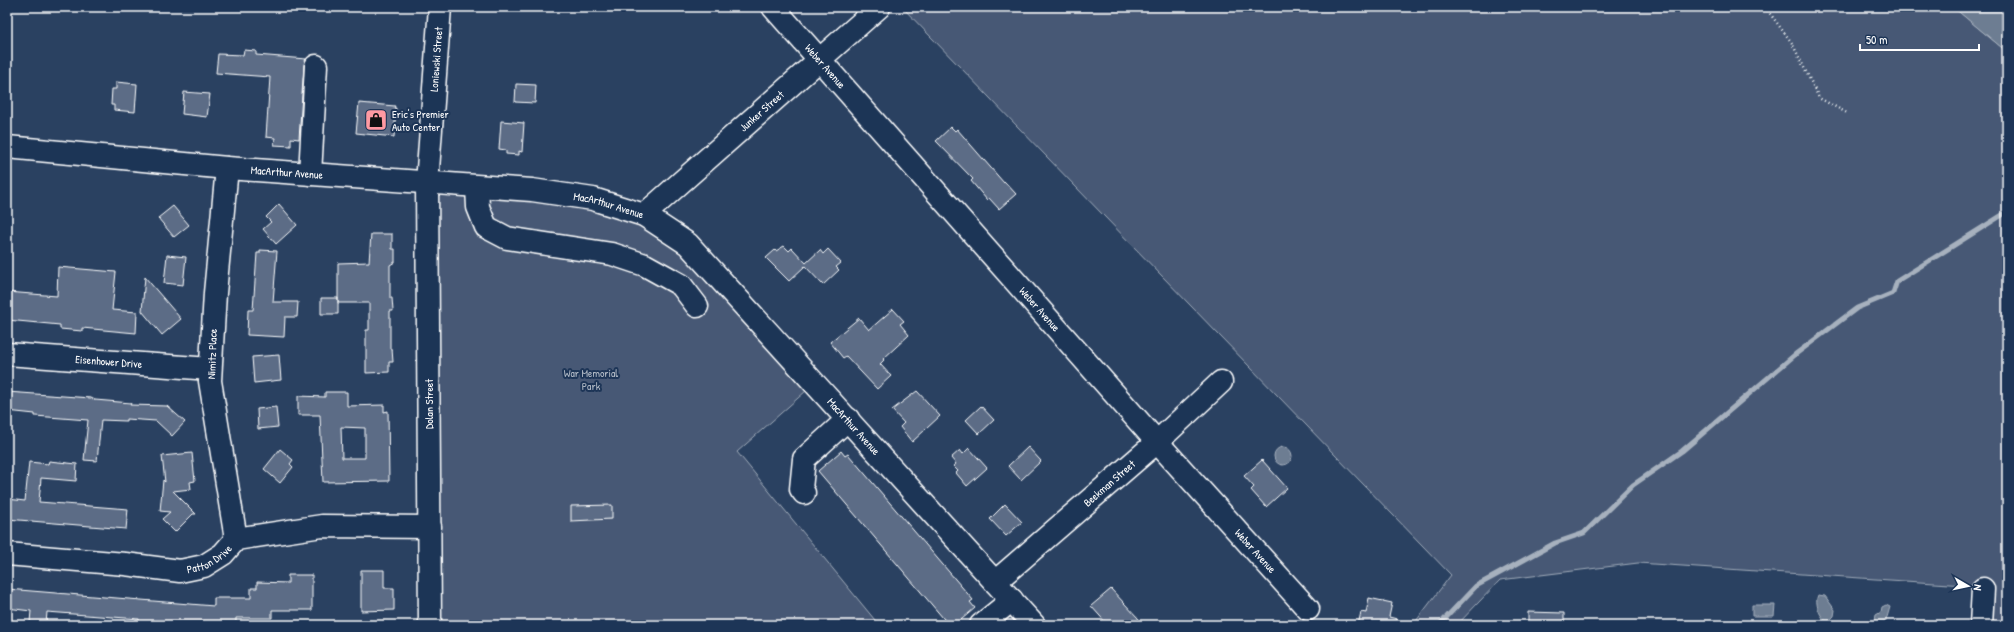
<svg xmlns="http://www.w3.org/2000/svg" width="2014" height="632" font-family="'Patrick Hand',sans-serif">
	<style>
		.green { fill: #465975; stroke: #a2acba }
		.water { fill: #6d7d92; stroke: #a7b1be }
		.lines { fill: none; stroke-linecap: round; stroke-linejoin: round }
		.stream { stroke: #a7b1be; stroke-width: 5 }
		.building { fill: #5b6c86; stroke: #fff; fill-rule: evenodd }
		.minor-casing { stroke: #fff; stroke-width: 25 }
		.path { stroke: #fff; stroke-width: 2.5; stroke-dasharray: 1 3; stroke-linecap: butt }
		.minor { stroke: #1d3557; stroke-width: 22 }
		.labels { text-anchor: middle; stroke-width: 4; stroke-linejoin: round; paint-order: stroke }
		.street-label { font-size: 11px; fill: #fff; stroke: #1d3557 }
		.poi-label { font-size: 11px; fill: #fff; stroke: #1d3557; text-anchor: start }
		.park-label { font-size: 11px; fill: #b5bdc8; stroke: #1d3557 }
	</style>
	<rect width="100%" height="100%" fill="#2a4161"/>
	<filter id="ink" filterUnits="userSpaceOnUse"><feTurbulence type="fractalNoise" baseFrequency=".025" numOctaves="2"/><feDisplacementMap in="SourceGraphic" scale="8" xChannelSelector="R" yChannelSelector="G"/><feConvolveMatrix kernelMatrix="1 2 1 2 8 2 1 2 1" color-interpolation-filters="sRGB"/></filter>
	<g filter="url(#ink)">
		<path class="green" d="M902 7H1953L2007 52V625H1979V586L1638 563 1500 580 1457 625H1413L1451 575Z
			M427 183 644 215 815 383 737 452 879 625H430Z
			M1017 606 1034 625H994Z"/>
		<path class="water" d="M1953 7H2007V52Z
			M1274 456a9 9 0 1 1 18 0a9 9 0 1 1-18 0Z
			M1818 595 1825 596 1835 610 1834 616 1828 622C1820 619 1814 602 1818 595Z
			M1752 605H1775L1774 616H1752Z
			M1886 605 1890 607 1885 624 1874 625 1876 615 1881 612 1882 607Z"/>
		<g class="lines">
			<path class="stream" d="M1439 625 1476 586 1555 543 1584 533 1633 485 1682 451 1797 353 1857 308 1893 293 1897 281 2007 212"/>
		</g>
		<path class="building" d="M244 50 256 51V55L306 59 304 65 299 139 291 138V146L274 145 275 138 266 137 270 77 216 73 218 54 243 55Z
			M116 82 137 84 135 112 114 110V105H111L112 89H116Z
			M516 84 536 85 535 103 515 102Z
			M184 92 210 94 207 117 182 114Z
			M359 103 395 106 394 108H396L394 137 356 133Z
			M501 121 524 123 522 152 519 151V155L506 154V150L499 149Z
			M951 127 955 131 957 129 1004 183 1005 182 1016 194 999 209 989 198 987 200 971 181 973 179 936 141Z
			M279 204 297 225 276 244 263 229 271 222 266 217Z
			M173 206 189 225 174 237 158 218Z
			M371 234H392V249H395V262L390 265V298H392L393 311H390V349H392L393 362H389V372L366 373V330H369V303H338V263L369 262Z
			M784 246 789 251 792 248 806 263 820 250 823 254 828 249 841 263 836 267 839 270 823 285 805 266 789 281 766 258 775 250 776 251Z
			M260 250 277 251 273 302H298L297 317H285L284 337 247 335 248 310H253L257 253H260Z
			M167 255 186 257 183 285 164 283Z
			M58 267 116 272 112 310 137 312 136 333 82 328V331L60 329V325L7 320V292L57 296Z
			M145 277 181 319 162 335 142 311Z
			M321 298H338V314H321Z
			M893 309 904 321 900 324 909 335 883 359 884 360 880 364 891 376 877 389 846 356 843 358 830 342 859 318 869 330Z
			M279 355 281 380 254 383 252 357Z
			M917 391 940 416 912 442 900 427 904 423 892 410Z
			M7 392 91 398 95 400 131 403 130 405 167 406 185 422 172 436 156 421 126 419V421L101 420 97 461 84 460 88 420 35 416V414L7 411Z
			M325 392H347V406L384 405V412L388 411 389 481 323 482 320 415H298V396L325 397ZM341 427 365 428V458H342Z
			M981 406 994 420 979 434 966 420Z
			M276 407 278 427 258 429 257 409Z
			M1028 447 1041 461 1021 480 1008 466Z
			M969 448 987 468 967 486 956 473 958 471 953 466 956 464 951 458 960 450 963 454Z
			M280 449 293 460 290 464 293 467 280 483 264 469Z
			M841 451 845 456 848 454 973 600 970 602 975 608 955 625H949L818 471Z
			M192 453 195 481 190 482 191 489 173 491 196 514H193L175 532 162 519 170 512 160 511 163 480 165 482 162 456Z
			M1262 460 1287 488 1266 507 1251 490 1254 487 1244 476Z
			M49 461 77 464 76 481 41 478 39 502 128 509 126 529 7 519V499L25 501 29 462 48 464Z
			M1005 504 1022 522 1006 536 990 519Z
			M612 505V519L571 521V506Z
			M361 570H384V588H394V610L361 611Z
			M288 575H312V610H272V618H236V625H139V619L47 612 46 624 30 622 31 611 7 608V589L214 606V598H251V588H257V582L288 583Z
			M1111 589 1138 618 1142 625H1108L1091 606Z
			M1369 598 1392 603 1389 617 1397 619 1396 625H1358L1361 612 1366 613Z
			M1528 612 1564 613V625H1528Z"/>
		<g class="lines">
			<g class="minor-casing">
				<g id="minor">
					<path id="s1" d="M773 7 1157 442 1308 609"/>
					<path id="s2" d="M7 147 227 168 532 190 593 199 644 215 688 244 1034 625"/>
					<path d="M227 168 215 293 210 381 236 539"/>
					<path d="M310 174 316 66"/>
					<path d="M477 187 478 207 486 227 507 238 612 254 645 265 681 285 697 306"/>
					<path id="s3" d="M644 215 879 7"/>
					<path id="s4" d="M7 354 210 369"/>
					<path d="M804 493 801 489 804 459 848 419"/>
					<path id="s5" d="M7 554 125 564 180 571 204 566 223 554 236 539 322 526 430 527"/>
					<path id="s6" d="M995 582 1157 442 1221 382"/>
					<path id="s7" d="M430 625 427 183 440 7"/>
					<path d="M981 625 1012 600"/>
					<path d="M1981 625 1983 589"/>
				</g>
			</g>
			<path class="path" d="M1765 7 1792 43 1819 98 1847 113"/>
			<use href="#minor" class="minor"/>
		</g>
	</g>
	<defs>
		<g id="shop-square" transform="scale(1.15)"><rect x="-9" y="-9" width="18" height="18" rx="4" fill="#ff9aa2" stroke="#1d3557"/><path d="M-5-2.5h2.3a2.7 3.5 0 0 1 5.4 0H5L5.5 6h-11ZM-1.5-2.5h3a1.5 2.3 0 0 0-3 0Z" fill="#111"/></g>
	</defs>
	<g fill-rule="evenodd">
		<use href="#shop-square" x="376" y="120"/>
	</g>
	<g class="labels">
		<g class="street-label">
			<text dy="4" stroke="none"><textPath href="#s7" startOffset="566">Loniewski Street</textPath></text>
			<text dy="4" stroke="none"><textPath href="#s1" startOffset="79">Weber Avenue</textPath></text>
			<text dy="4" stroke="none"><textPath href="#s3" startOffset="157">Junker Street</textPath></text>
			<text dy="4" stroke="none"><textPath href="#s2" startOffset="281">MacArthur Avenue</textPath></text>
			<text dy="4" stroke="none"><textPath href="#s2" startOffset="605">MacArthur Avenue</textPath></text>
			<text dy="4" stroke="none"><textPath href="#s1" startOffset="403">Weber Avenue</textPath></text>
			<text transform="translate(212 354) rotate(-88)" y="4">Nimitz Place</text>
			<text dy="4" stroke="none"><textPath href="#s4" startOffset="102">Eisenhower Drive</textPath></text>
			<text transform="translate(429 404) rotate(-90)" y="4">Dolan Street</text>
			<text dy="4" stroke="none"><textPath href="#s2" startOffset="941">MacArthur Avenue</textPath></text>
			<text dy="4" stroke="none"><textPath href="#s6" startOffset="151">Beekman Street</textPath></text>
			<text dy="4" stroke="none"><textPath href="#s1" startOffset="727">Weber Avenue</textPath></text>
			<text dy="4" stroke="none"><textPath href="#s5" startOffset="206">Patton Drive</textPath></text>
		</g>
		<g class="poi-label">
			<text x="392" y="118">Eric's Premier<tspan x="392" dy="13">Auto Center</tspan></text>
		</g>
		<g class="park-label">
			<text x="591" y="377">War Memorial<tspan x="591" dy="13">Park</tspan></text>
		</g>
	</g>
	<rect width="2014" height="632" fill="none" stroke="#1d3557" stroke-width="24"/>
	<rect x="12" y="12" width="1990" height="608" fill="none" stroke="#fff" stroke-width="1.5" filter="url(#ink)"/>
	<g transform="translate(1968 586) rotate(99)" stroke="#1d3557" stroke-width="3" paint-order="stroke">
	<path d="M0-3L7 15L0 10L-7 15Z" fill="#ffffff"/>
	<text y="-6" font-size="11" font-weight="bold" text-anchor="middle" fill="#ffffff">N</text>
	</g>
	<path d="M1860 44v6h119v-6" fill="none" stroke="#ffffff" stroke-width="2"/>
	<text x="1866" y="44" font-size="12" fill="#ffffff" stroke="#1d3557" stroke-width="3" paint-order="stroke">50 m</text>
</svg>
